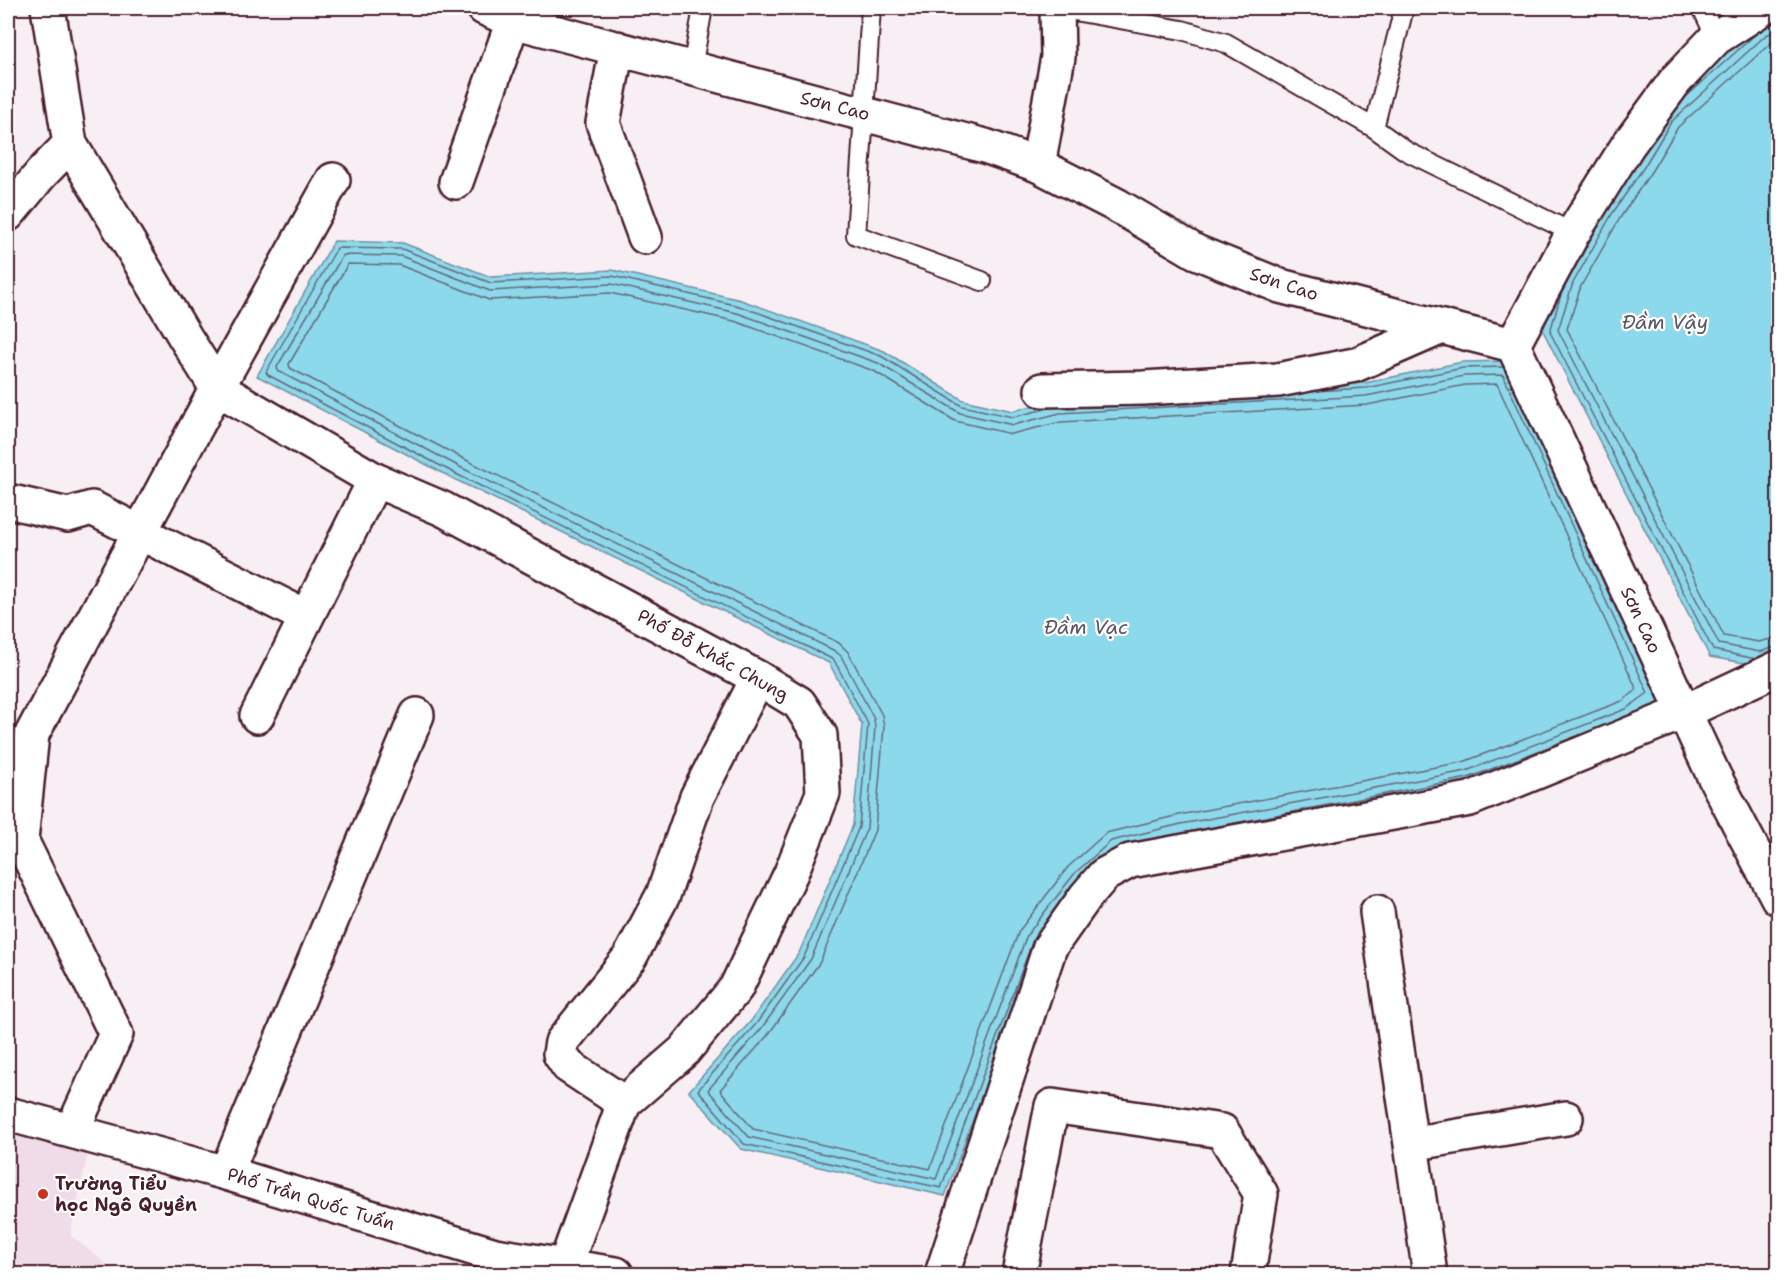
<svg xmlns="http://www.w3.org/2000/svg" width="1786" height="1282" font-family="'Shantell Sans',sans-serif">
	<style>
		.built { fill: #f0dbe9 }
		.water { fill: #8cd9eb; stroke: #728f9e; stroke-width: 1.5 }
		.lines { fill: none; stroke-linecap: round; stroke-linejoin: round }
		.shore { stroke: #646978; stroke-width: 1.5 }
		.lane-casing { stroke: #4a1f2b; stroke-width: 22 }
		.street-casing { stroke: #4a1f2b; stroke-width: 38 }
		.secondary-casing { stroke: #4a1f2b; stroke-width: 38 }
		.lane { stroke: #fff; stroke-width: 18 }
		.street { stroke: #fff; stroke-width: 33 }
		.secondary { stroke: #fff; stroke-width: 33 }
		.poi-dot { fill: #c8321e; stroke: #fff; stroke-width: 2 }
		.labels { text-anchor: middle; stroke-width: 4.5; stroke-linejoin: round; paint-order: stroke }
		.street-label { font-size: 18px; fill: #4a1f2b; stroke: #fff }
		.poi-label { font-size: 18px; font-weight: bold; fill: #4a1f2b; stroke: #fff; text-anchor: start }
		.water-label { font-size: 20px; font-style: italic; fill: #5e5765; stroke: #fff }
	</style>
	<rect width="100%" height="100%" fill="#f8eff5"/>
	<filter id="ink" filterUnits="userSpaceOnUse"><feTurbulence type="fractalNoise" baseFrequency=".0167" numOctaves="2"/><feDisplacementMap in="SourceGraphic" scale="12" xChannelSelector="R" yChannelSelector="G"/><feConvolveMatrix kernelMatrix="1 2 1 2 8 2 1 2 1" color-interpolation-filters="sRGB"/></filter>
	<g filter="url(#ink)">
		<path class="built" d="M8 1126 88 1153 70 1235 119 1274H8Z"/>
		<path class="water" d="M1778 15V659L1762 666 1710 657 1543 331 1560 278 1600 206 1697 77 1759 24Z
			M334 241 403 243 491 277 612 270 741 300 884 351 963 400 1013 411 1057 399 1365 383 1462 362 1512 361 1666 698 1633 721 1470 784 1183 837 1038 942 945 1196 741 1149 689 1091 751 1021 799 953 853 825 862 725 829 663 454 479 257 376Z"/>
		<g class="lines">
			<path class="shore" d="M1778 30 1766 35 1671 122 1644 167 1612 214 1573 283 1558 330 1719 644 1760 652 1778 646
				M1778 39 1771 43 1678 127 1651 172 1620 218 1581 286 1567 329 1724 636 1759 642 1778 637
				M1687 96 1758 32
				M343 255 401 256 490 291 611 284 737 313 878 363 960 413 1013 425 1060 413 1366 396 1464 376 1503 375 1648 693 1626 709 1466 771 1181 824 1111 841 1075 873 1027 935 936 1179 749 1137 708 1090 761 1029 811 959 867 828 875 727 874 719 841 656 835 651 460 467 278 371 277 367Z
				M348 264 399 265 489 300 610 293 734 321 874 371 955 421 1011 434 1061 422 1367 405 1465 385 1497 384 1637 690 1622 701 1463 762 1179 815 1106 833 1068 867 1019 931 930 1169 753 1129 720 1090 768 1035 820 962 875 830 884 727 882 715 848 652 839 643 464 459 290 368 289 364Z
				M1562 291 1550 332 1713 650 1756 659
				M1314 391 1366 388 1463 368 1504 367
				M1141 841 1468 778 1569 739
				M1042 926 1033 940 941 1188 744 1144 698 1090 756 1024 804 957 859 827 868 724 834 660 456 474 268 375 266 372 337 248 402 249 491 283 612 276 739 306 881 356 962 406 1013 417 1049 408"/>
			<g class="lane-casing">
				<path id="lane" d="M871 8 856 235 982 281
					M1057 8 1182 30 1226 43 1374 128 1406 151 1573 233
					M1702 8 1716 38
					M692 68 703 8
					M1374 128 1404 8"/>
			</g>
			<g class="street-casing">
				<path id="street" d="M48 8 70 144 185 337 217 388 375 480 443 509 758 678 799 703 820 735 823 793 791 873 736 988 684 1051 624 1103 565 1266
					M484 8 513 21 985 146 1038 165 1118 206 1196 252 1280 286 1513 345 1714 776 1778 898
					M617 48 603 123 645 237
					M1038 165 1058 57 1057 8
					M456 182 513 21
					M8 214 41 174 70 144
					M1513 345 1573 233 1628 145 1676 80 1716 38 1763 8
					M1042 390 1143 388 1278 380 1355 365 1442 327
					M8 501 68 515 92 508 306 617
					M257 716 375 480
					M1377 912 1430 1274
					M624 1103 568 1066 560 1054 562 1042 630 957 663 895 697 797 758 678
					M72 1131 116 1034 21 840 32 734 217 388 333 180
					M1411 1144 1566 1118
					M226 1173 417 715
					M942 1274 1050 947 1086 896 1104 875 1130 861 1470 799 1684 712 1778 668
					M1019 1274 1052 1106 1222 1131 1261 1194 1248 1274"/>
			</g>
			<g class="secondary-casing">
				<path id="secondary" d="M8 1114 226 1173 495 1255 616 1274"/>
			</g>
			<use href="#lane" class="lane"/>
			<use href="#street" class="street"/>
			<use href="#secondary" class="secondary"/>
		</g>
	</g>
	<circle class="poi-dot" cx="43" cy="1194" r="6"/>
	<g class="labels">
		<g class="street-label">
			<text transform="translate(835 106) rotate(14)" y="6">Sơn Cao</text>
			<text transform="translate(1284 284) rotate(18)" y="6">Sơn Cao</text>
			<text transform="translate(1641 620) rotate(65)" y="6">Sơn Cao</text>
			<text transform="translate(713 655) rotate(29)" y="6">Phố Đỗ Khắc Chung</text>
			<text transform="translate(311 1199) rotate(17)" y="6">Phố Trần Quốc Tuấn</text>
		</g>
		<g class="poi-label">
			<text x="55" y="1190">Trường Tiểu<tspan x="55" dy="21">học Ngô Quyền</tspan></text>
		</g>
		<g class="water-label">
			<text x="1665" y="329">Đầm Vậy</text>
			<text x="1086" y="634">Đầm Vạc</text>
		</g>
	</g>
	<rect width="1786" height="1282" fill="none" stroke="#fff" stroke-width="30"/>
	<rect x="15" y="15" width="1756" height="1252" fill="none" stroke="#4a1f2b" stroke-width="2" filter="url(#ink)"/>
</svg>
